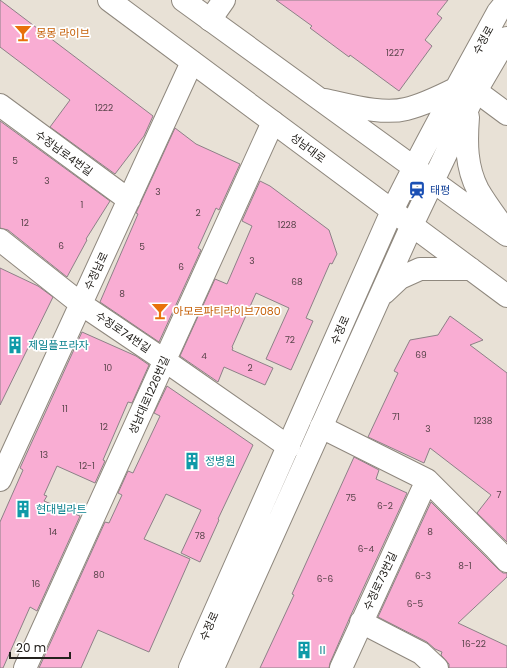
<svg xmlns="http://www.w3.org/2000/svg" width="507" height="668" font-family="Poppins,'Noto Sans KR',sans-serif">
	<style>
		.building { fill: #f9add3; stroke: #8d8187 }
		.lines { fill: none; stroke-linecap: round; stroke-linejoin: round }
		.minor-casing { stroke: #8f887e; stroke-width: 24 }
		.major-casing { stroke: #8f887e; stroke-width: 24 }
		.minor { stroke: #fff; stroke-width: 22 }
		.major { stroke: #fff; stroke-width: 22 }
		.labels { text-anchor: middle; stroke-width: 3.5; stroke-linejoin: round; paint-order: stroke }
		.number-label { font-size: 9px; fill: #59444a }
		.food-label { font-size: 11px; fill: #c56008; stroke: #fff; text-anchor: start }
		.street-label { font-size: 11px; fill: #24211d; stroke: #fff }
		.transit-label { font-size: 11px; fill: #164399; stroke: #fff; text-anchor: start }
		.culture-label { font-size: 11px; fill: #0d838f; stroke: #fff; text-anchor: start }
	</style>
	<rect width="100%" height="100%" fill="#e8e1d6"/>
	<path class="building" d="M0 0 153 116 144 136 115 174 50 127 70 100 0 47Z
		M276 0H448L437 14 442 18 425 40 432 46 399 91 350 55 349 57 310 28 312 26Z
		M0 121 110 201 86 239 87 240 67 277 8 230 0 228Z
		M175 128 196 144 240 164 219 210 216 208 198 248 201 250 159 342 100 302 138 214 136 213Z
		M260 181 270 186 329 230 337 254 332 264 330 263 306 318 313 321 291 370 266 359 289 308 256 293 232 347 233 348 232 350 273 368 265 385 224 367 218 382 180 356 215 279 227 284 252 226 242 221Z
		M0 268 38 286 53 297 0 405Z
		M450 316 483 340 470 345 507 373V542L477 513 491 495 430 448 424 463 368 437 398 373 394 371 410 340 438 335Z
		M82 332 136 356 149 365 132 403 128 402 103 460 105 461 95 483 57 466 44 495 47 496 44 501 80 516 37 611 30 607 3 668H0V522L23 470 20 468Z
		M167 386 253 445 218 519 219 520 200 562 181 553 201 510 166 494 144 539 190 559 149 652 98 630 81 668H39L105 522 109 523 122 495 118 493 128 471 133 473 160 416 154 413Z
		M354 457 379 470 376 479 407 493 350 617 330 663 329 668H260L294 595 292 594Z
		M431 502 498 569 503 573H507V577L458 623 507 646V668H449V664L441 655 442 652 435 649 427 642 378 617Z"/>
	<g class="lines">
		<g class="minor-casing">
			<path id="minor" d="M210 20 224 0
				M476 91 507 114
				M0 105 129 200
				M0 240 81 304 164 360 289 447
				M321 427 427 480 496 549 507 561
				M0 480 192 62
				M361 622 421 653 437 668
				M25 668 273 122
				M341 668 427 480"/>
		</g>
		<g class="major-casing">
			<path id="major" d="M109 0 507 296
				M183 0 507 235
				M325 100C349 105 382 115 406 109 423 105 439 97 455 89
				M468 117C466 143 466 167 478 190 485 202 493 213 501 224
				M384 293 400 278 420 269H471
				M190 668 392 211C425 143 462 78 498 12L507 1
				M213 668 412 225 476 91 507 38"/>
		</g>
		<use href="#minor" class="minor"/>
		<use href="#major" class="major"/>
	</g>
	<defs>
		<g id="bar-bare" transform="scale(1.38)"><path d="M-6-5H6L.8 .8V4.5H3.5V6h-7V4.5H-.8V.8Z" fill="#e8710a" stroke="#fff" stroke-width="2.5" paint-order="stroke"/></g>
		<g id="station-bare" transform="scale(1.38)"><path d="M-3-6H3Q5-6 5-4V2Q5 4 3 4L4.5 6H3L1.5 4h-3L-3 6H-4.5L-3 4Q-5 4-5 2V-4Q-5-6-3-6ZM-3.5-4v3h7v-3ZM-3.5 1v1.5H-2V1ZM2 1v1.5H3.5V1Z" fill="#1a4fb4" stroke="#fff" stroke-width="2.5" paint-order="stroke"/></g>
		<g id="building-bare" transform="scale(1.38)"><path d="M-4-6H4V6H1V3H-1V6H-4ZM-2.5-4.3h1.7v1.8h-1.7ZM.8-4.3h1.7v1.8H.8ZM-2.5-1h1.7V.8h-1.7ZM.8-1h1.7V.8H.8Z" fill="#0f9aa8" stroke="#fff" stroke-width="2.5" paint-order="stroke"/></g>
	</defs>
	<g fill-rule="evenodd">
		<use href="#bar-bare" x="23" y="33"/>
		<use href="#station-bare" x="417" y="190"/>
		<use href="#bar-bare" x="160" y="311"/>
		<use href="#building-bare" x="15" y="345"/>
		<use href="#building-bare" x="192" y="461"/>
		<use href="#building-bare" x="23" y="509"/>
		<use href="#building-bare" x="304" y="650"/>
	</g>
	<g class="labels">
		<g class="number-label">
			<text x="395" y="56">1227</text>
			<text x="104" y="111">1222</text>
			<text x="15" y="164">5</text>
			<text x="47" y="184">3</text>
			<text x="158" y="195">3</text>
			<text x="82" y="208">1</text>
			<text x="198" y="216">2</text>
			<text x="25" y="226">12</text>
			<text x="287" y="228">1228</text>
			<text x="61" y="249">6</text>
			<text x="142" y="250">5</text>
			<text x="252" y="264">3</text>
			<text x="181" y="270">6</text>
			<text x="297" y="285">68</text>
			<text x="122" y="297">8</text>
			<text x="290" y="343">72</text>
			<text x="421" y="358">69</text>
			<text x="204" y="359">4</text>
			<text x="108" y="371">10</text>
			<text x="250" y="371">2</text>
			<text x="65" y="412">11</text>
			<text x="396" y="420">71</text>
			<text x="483" y="424">1238</text>
			<text x="104" y="430">12</text>
			<text x="428" y="432">3</text>
			<text x="44" y="458">13</text>
			<text x="87" y="469">12-1</text>
			<text x="499" y="498">7</text>
			<text x="351" y="501">75</text>
			<text x="385" y="509">6-2</text>
			<text x="53" y="535">14</text>
			<text x="430" y="535">8</text>
			<text x="200" y="539">78</text>
			<text x="366" y="552">6-4</text>
			<text x="465" y="569">8-1</text>
			<text x="99" y="578">80</text>
			<text x="423" y="579">6-3</text>
			<text x="325" y="582">6-6</text>
			<text x="36" y="587">16</text>
			<text x="415" y="607">6-5</text>
			<text x="474" y="647">16-22</text>
		</g>
		<g class="food-label">
			<text x="36" y="37">몽몽 라이브</text>
			<text x="173" y="315">아모르파티라이브7080</text>
		</g>
		<g class="street-label">
			<text transform="translate(483 40) rotate(-61)" y="4">수정로</text>
			<text transform="translate(308 148) rotate(37)" y="4">성남대로</text>
			<text transform="translate(64 153) rotate(36)" y="4">수정남로4번길</text>
			<text transform="translate(96 271) rotate(-65)" y="4">수정남로</text>
			<text transform="translate(340 330) rotate(-66)" y="4">수정로</text>
			<text transform="translate(123 332) rotate(34)" y="4">수정로74번길</text>
			<text transform="translate(149 395) rotate(-66)" y="4">성남대로1226번길</text>
			<text transform="translate(380 581) rotate(-65)" y="4">수정로73번길</text>
			<text transform="translate(209 626) rotate(-66)" y="4">수정로</text>
		</g>
		<g class="transit-label">
			<text x="430" y="194">태평</text>
		</g>
		<g class="culture-label">
			<text x="28" y="349">제일플프라자</text>
			<text x="205" y="465">정병원</text>
			<text x="36" y="513">현대빌라트</text>
			<text x="317" y="654">Ⅱ</text>
		</g>
	</g>
	<path d="M10 652v6h60v-6" fill="none" stroke="#24211d" stroke-width="2"/>
	<text x="16" y="652" font-size="12" fill="#24211d" stroke="#ffffff" stroke-width="3" paint-order="stroke">20 m</text>
</svg>
